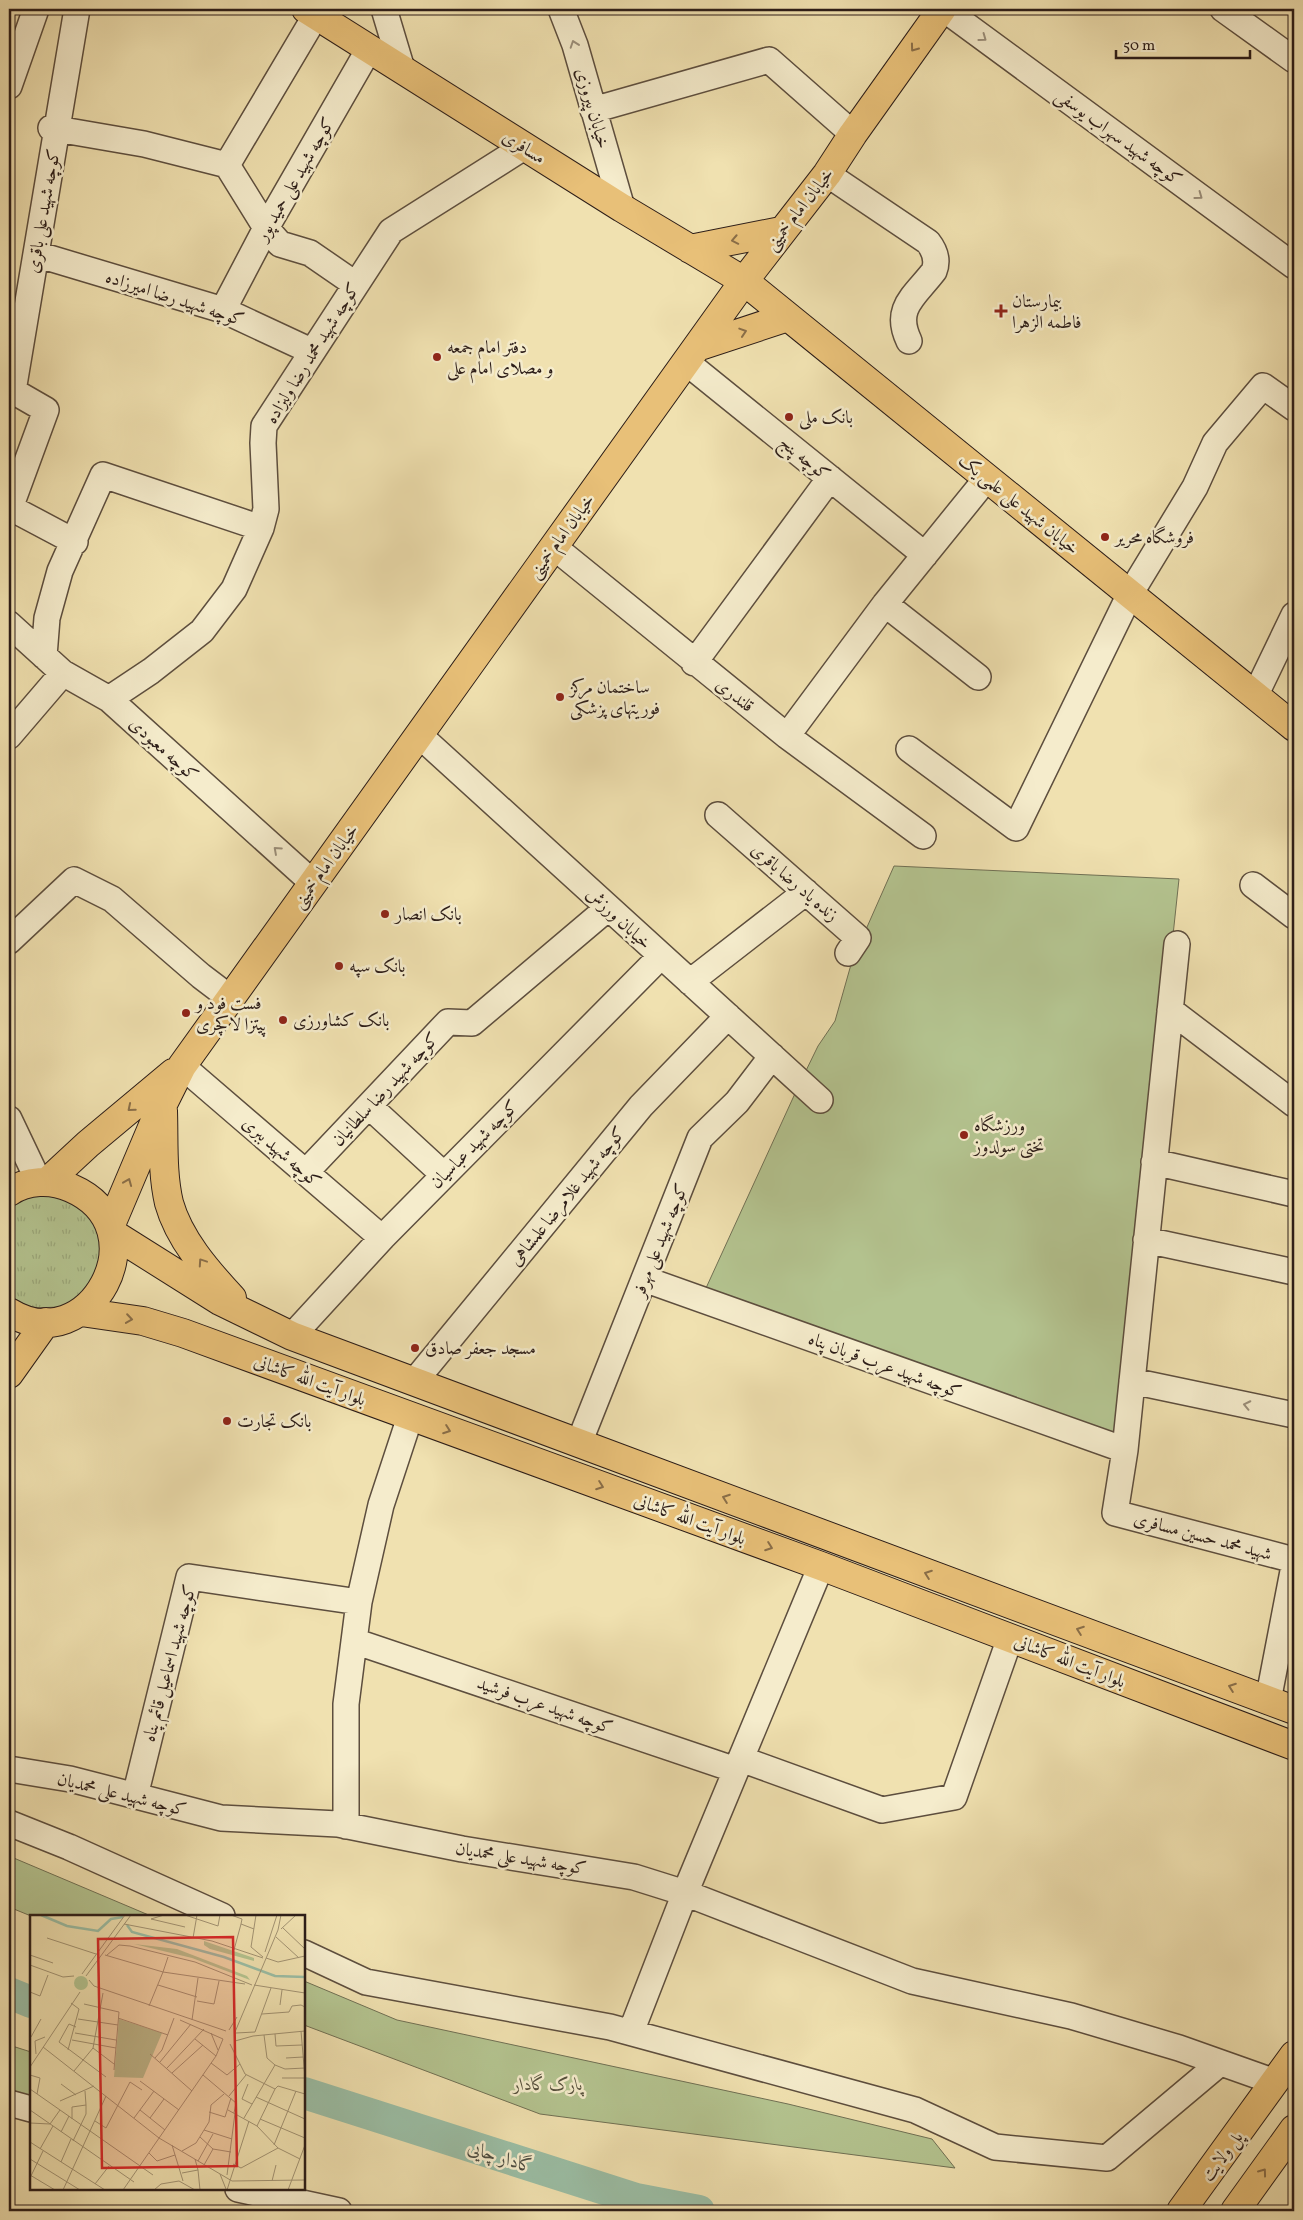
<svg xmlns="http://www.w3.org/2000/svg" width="1303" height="2220" font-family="Vollkorn,Amiri,serif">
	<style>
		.grass { fill: url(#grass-tufts); stroke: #707054 }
		.park { fill: #b4c490; stroke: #707054 }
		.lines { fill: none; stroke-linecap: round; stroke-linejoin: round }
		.river { stroke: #9bbea5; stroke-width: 32 }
		.minor-casing { stroke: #5d4e3e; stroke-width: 28 }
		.major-casing { stroke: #2c1d18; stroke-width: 30 }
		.minor { stroke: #f5eccc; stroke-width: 25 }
		.major { stroke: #e8c078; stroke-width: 28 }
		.oneway { stroke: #9b8f7b }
		.oneway2 { stroke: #8a6e48 }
		.poi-dot { fill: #8f2418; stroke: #f5eccc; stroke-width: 2 }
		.labels { text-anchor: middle; stroke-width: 5; stroke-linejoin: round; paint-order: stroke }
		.street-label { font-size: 18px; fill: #2c1d18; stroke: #f5eccc }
		.poi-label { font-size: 18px; fill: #2c1d18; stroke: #f5eccc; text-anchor: start }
		.park-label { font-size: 18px; font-style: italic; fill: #554f3c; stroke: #f5eccc }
		.water-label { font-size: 19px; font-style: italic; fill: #4d4d42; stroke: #f5eccc }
		.inset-river { fill: none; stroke: #9bbea5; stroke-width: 2.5 }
		.inset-road { fill: none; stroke: #a29373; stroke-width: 1 }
		.view { fill: #d62828; fill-opacity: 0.15; stroke: #d62828; stroke-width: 2.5 }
		.inset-edge { fill: none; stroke: #2c1d18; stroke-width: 2.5 }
	</style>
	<defs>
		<pattern id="grass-tufts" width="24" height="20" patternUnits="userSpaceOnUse" patternTransform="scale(1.25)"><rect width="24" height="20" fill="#b4c490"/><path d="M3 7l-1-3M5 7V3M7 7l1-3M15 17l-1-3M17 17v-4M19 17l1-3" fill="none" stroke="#9ba87b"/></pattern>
	</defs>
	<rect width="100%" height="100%" fill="#f0e1b0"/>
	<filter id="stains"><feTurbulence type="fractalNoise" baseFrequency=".004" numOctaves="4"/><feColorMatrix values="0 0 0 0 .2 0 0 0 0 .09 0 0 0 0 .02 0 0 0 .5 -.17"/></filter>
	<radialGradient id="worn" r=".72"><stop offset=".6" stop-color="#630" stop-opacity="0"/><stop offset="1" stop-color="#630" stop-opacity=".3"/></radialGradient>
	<path class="grass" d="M42 1193 79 1204 96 1224 102 1249 91 1286 71 1302 59 1307 33 1308 9 1297V1205Z"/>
	<path class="park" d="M894 866 1179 879 1119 1442 701 1299 798 1087 818 1046 835 1021 852 961Z
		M9 1856 151 1916H31L9 1907Z
		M304 1981 397 2020 788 2104 932 2139 955 2168 540 2114 304 2025Z
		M9 2045 31 2052V2111L9 2102Z"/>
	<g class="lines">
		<path class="river" d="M9 1993 31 2002
			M304 2093 636 2199 699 2211"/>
		<g class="minor-casing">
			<path id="minor" d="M384 9 402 69
				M561 9 575 45 622 208
				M944 9 1294 266
				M1223 9 1294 60
				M9 86 36 9
				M593 110 769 60 853 134
				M51 128 144 144 227 165 266 228 280 244 310 253 355 284
				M227 165 316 15
				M827 174 928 242C935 251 938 261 934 271 915 296 893 308 909 341
				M36 254 223 310 311 351
				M223 310 266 228 369 49
				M686 362 925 555
				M9 507 75 542
				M10 508 46 410 13 391 77 9
				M554 547 787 736 923 836
				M885 604 978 677
				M9 624 63 673 109 699 313 883
				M44 656 47 618 60 571 103 475 261 528
				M694 663 830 478
				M1255 696 1294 615
				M109 699 151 671 202 631 234 589 261 528 266 509 263 443 264 426 391 231 524 147
				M419 735 820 1100
				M9 736 63 673
				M787 736 885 604 987 478
				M909 749 1016 828 1130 594 1195 487 1215 443 1263 386 1294 408
				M718 815 858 938 848 953
				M1253 885 1294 916
				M9 941 74 880 112 899 201 976 230 998
				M1177 944 1125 1450 1115 1513 1294 1560
				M690 982 806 892
				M1170 1010 1294 1104
				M182 1066 382 1238
				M369 1106 444 1175
				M9 1119 39 1182
				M1154 1162 1294 1194
				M306 1172 448 1022 472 1023 608 908
				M1146 1240 1294 1272
				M644 1279 1125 1450
				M292 1336 382 1238 661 956
				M1132 1381 1294 1415
				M414 1382 641 1106 728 1016
				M579 1443 700 1138 737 1102 772 1056
				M354 1641 736 1770
				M1268 1701 1294 1566
				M741 1759 882 1810 954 1797 1010 1638
				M9 1769 70 1779 221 1818 338 1824 462 1849 634 1877 685 1893 821 1566
				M135 1796 189 1577 359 1602
				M9 1823 69 1847 222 1916
				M346 1826V1704L359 1602 381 1505 410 1417
				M304 1953 366 1982 610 2027 915 2110 995 2147 1107 2158 1220 2063
				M631 2032 685 1893 912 1981 1071 2016 1179 2048 1275 2082
				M9 2103 31 2109
				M238 2189 339 2211"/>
		</g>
		<g class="major-casing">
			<path id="major" d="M306 9 622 208 744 281 1294 727
				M690 249 781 231
				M697 347 788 317
				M163 1111C164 1142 162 1173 169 1203 179 1239 207 1271 232 1298
				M47 1182 88 1144 173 1073
				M9 1192C27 1180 51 1179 71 1188 163 1228 89 1362 9 1312
				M110 1227 157 1116 182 1066 744 281 827 174 853 134 942 9
				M112 1233 220 1301 292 1336 1294 1710
				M81 1312 143 1321 183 1333 821 1566 1294 1746
				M9 1374 46 1322
				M1181 2211 1294 2055
				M1235 2211 1294 2129"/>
		</g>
		<use href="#minor" class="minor"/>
		<use href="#major" class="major"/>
	</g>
	<defs><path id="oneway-chevron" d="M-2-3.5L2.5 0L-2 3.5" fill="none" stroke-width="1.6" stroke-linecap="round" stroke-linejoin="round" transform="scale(1.25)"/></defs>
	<g class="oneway">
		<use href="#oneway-chevron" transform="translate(983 38) rotate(36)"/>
		<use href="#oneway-chevron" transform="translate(574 44) rotate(-109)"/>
		<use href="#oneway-chevron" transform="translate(1199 196) rotate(36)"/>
		<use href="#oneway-chevron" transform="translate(277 850) rotate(-138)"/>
		<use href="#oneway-chevron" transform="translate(1247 1405) rotate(-168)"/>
	</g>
	<g class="oneway2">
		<use href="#oneway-chevron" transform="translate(914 48) rotate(126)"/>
		<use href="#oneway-chevron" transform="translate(735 240) rotate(169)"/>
		<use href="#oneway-chevron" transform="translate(743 332) rotate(-18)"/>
		<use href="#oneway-chevron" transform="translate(131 1108) rotate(140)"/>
		<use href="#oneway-chevron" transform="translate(128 1182) rotate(-68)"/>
		<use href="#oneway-chevron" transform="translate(202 1262) rotate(-124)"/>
		<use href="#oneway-chevron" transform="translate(129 1319) rotate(8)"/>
		<use href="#oneway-chevron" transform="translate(447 1430) rotate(20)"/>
		<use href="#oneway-chevron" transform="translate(600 1486) rotate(20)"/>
		<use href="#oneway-chevron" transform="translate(726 1498) rotate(-160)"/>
		<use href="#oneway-chevron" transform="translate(769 1547) rotate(20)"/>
		<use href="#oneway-chevron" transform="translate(928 1574) rotate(-160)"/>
		<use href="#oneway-chevron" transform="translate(1080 1630) rotate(-160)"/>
		<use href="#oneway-chevron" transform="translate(1232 1687) rotate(-160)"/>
		<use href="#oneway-chevron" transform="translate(1263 2172) rotate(-54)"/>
	</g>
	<g class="poi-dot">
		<path d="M998.5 303.5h5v5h5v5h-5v5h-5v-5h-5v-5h5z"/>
		<circle cx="437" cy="357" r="5"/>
		<circle cx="789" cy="417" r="5"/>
		<circle cx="1105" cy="537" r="5"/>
		<circle cx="560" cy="697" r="5"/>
		<circle cx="385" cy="914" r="5"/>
		<circle cx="339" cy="966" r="5"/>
		<circle cx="186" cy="1013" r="5"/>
		<circle cx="283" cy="1020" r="5"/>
		<circle cx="964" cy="1135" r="5"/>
		<circle cx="415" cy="1348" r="5"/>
		<circle cx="227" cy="1421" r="5"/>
	</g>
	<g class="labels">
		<g class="street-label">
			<text transform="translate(593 108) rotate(74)" y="6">خیابان پیروزی</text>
			<text transform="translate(1119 137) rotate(36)" y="6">کوچه شهید سهراب یوسفی</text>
			<text transform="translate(524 147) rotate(32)" y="6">مسافری</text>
			<text transform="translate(295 179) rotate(-60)" y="6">کوچه شهید علی حمید پور</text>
			<text transform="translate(799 209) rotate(-52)" y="6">خیابان امام خمینی</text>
			<text transform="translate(43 211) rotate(-80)" y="6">کوچه شهید علی باقری</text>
			<text transform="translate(175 298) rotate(18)" y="6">کوچه شهید رضا امیرزاده</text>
			<text transform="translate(312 353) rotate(-58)" y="6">کوچه شهید محمد رضا ولیزاده</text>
			<text transform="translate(805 458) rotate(39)" y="6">کوچه پنج</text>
			<text transform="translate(1019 504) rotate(39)" y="6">خیابان شهید علی علمی یک</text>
			<text transform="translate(561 536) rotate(-54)" y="6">خیابان امام خمینی</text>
			<text transform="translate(735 695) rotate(38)" y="6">قلندری</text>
			<text transform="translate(164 749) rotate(42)" y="6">کوچه معبودی</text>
			<text transform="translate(325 866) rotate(-54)" y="6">خیابان امام خمینی</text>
			<text transform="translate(795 882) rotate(41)" y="6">زنده یاد رضا باقری</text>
			<text transform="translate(619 918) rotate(43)" y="6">خیابان ورزش</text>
			<text transform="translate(385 1089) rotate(-47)" y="6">کوچه شهید رضا سلطانیان</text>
			<text transform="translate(474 1144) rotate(-45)" y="6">کوچه شهید عباسیان</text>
			<text transform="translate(282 1152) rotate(41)" y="6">کوچه شهید ببری</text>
			<text transform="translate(567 1196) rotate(-51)" y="6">کوچه شهید غلامرضا علمشاهی</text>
			<text transform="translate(660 1240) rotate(-68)" y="6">کوچه شهید علی مهرفر</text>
			<text transform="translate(885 1365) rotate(20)" y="6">کوچه شهید عرب قربان پناه</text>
			<text transform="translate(310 1380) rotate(20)" y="6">بلوار آیت الله کاشانی</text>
			<text transform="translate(690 1519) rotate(20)" y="6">بلوار آیت الله کاشانی</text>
			<text transform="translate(1203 1536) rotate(15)" y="6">شهید محمد حسین مسافری</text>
			<text transform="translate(1070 1661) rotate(21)" y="6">بلوار آیت الله کاشانی</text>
			<text transform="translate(169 1663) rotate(-75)" y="6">کوچه شهید اسماعیل قائم پناه</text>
			<text transform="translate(545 1705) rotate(19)" y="6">کوچه شهید عرب فرشید</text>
			<text transform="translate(122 1794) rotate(14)" y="6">کوچه شهید علی محمدیان</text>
			<text transform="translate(521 1858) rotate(9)" y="6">کوچه شهید علی محمدیان</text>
			<text transform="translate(1222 2156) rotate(-54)" y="6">پل ولایت</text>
		</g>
		<g class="poi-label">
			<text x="1012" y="307">بیمارستان<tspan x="1012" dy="21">فاطمه الزهرا</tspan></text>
			<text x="447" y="353">دفتر امام جمعه<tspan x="447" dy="21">و مصلای امام علی</tspan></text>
			<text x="799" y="423">بانک ملی</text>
			<text x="1115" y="543">فروشگاه محریر</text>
			<text x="570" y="693">ساختمان مرکز<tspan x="570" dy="21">فوریتهای پزشکی</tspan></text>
			<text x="395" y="920">بانک انصار</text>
			<text x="349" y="972">بانک سپه</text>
			<text x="196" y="1009">فست فود و<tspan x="196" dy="21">پیتزا لاکچری</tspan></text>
			<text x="293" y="1026">بانک کشاورزی</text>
			<text x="974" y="1131">ورزشگاه<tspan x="974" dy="21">تختی سولدوز</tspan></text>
			<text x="425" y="1354">مسجد جعفر صادق</text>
			<text x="237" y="1427">بانک تجارت</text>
		</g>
		<g class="park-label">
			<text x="548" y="2090">پارک گادار</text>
		</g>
		<g class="water-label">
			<text transform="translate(501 2156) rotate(18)" y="7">گادار چایی</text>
		</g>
	</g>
	<g transform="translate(30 1915)">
		<rect width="275" height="275" fill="#f0e1b0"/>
		<path d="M44 68a7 7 0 1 1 14 0a7 7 0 1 1-14 0Z" fill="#b4c490"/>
		<path d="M174 26 224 43V46L180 34 174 30ZM104 29 147 34 217 61 220 65 162 43ZM89 104 132 118 113 163 84 162Z" fill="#b4c490"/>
		<path class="inset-river" d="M11 0 37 11 68 16 81 4 93 2M97 10 102 17 194 42 245 61 275 62"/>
		<path class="inset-road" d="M134 0 121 4 155 12M155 0 188 11 190 0M201 0 212 4 211 9 224 14M226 0 221 32 233 42M94 9 182 26 233 43M253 13 275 34M251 14 266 0M246 22 269 43M17 23 66 39M163 23 167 0M204 35 211 9M235 37 247 0M0 40 23 48M75 40 133 57 138 42M77 40 89 30 100 31 165 47 222 70M236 43 248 47 275 41M0 50 33 62 44 61M52 59 95 0M56 61 101 0M59 65 64 71 196 116M128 70 167 82M224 70 275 78M0 77 10 81 18 60M167 86 184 89 189 66M54 89 89 97 84 155M250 90 252 75M119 91 133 57 215 69M232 99 259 97 262 91 271 90 275 92M88 103 138 120M48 104 88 110M150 105 193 124M162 105 168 63M46 112 39 109 29 127 76 162M199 115 207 102M271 116 275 163M205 117 248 15 251 0M225 117 241 73M45 118 86 125M181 118 188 135M206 118 225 117M245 119 246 131 272 130M234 120 237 143 245 150 255 154 275 153M1 122 11 104M165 124 186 141M42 125 86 133M205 126 223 121 275 116M200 129 215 159 245 174M13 132 129 223 202 266 275 265M63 133 84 149M38 135 49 94 41 88M6 139 5 126 15 122M120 139 162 176M125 143 132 135 144 103M256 143 273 142M130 147 161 109M181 148 197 160 210 149M0 152 50 77M137 153 174 114M44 156 63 133 73 78M142 158 173 130M0 160 10 163 7 179M173 160 206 188 204 198M252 163H275M110 166 149 195M31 169 46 180M218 169 212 184 222 189M0 174 123 260M245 174 248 171 275 179M199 181 216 160M226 182 275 204M30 186 64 171M0 195 104 267M110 195 135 215M198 195 227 211 248 233 270 244M179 197 195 202 201 183M104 203 124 176M120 203 134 184M214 203 245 150M42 204V192L56 190 55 176M230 204 275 223M65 206 76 213 100 167 112 175M0 208 20 209 30 195M227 211 245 174M174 215 202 224M31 217 39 201M170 222 183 234 201 237M43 226 56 199V190M0 227 75 275M142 230 153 266M244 230 266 176M10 234 23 211M152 236 166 228 179 207 181 190 194 179M119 238 127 246 145 240M0 244 50 275M168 246 183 219M31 247 41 224M203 249 211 253 248 233M174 250 183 234M168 255 170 275M152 258 168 255 165 244M190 259 196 274M0 260 25 275M197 260 205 198M0 263 13 236M242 266 246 250M65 269 79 251M33 275 76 181M93 275 186 141 193 124M124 275 131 269 149 266 165 275M197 275 219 206M258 275 275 230"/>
		<path class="view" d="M203 22 207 251 72 253 68 24Z"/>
		<rect width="275" height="275" class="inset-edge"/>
	</g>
	<rect width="1303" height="2220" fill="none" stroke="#f0e1b0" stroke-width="30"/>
	<rect x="10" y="10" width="1283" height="2200" fill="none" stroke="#2c1d18" stroke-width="2.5"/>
	<rect x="15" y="15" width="1273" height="2190" fill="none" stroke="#2c1d18"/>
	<path d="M1116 50v8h134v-8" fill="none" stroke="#2c1d18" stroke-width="2.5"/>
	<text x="1123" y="50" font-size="15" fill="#2c1d18" stroke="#f5eccc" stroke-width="4" paint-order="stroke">50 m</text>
	<rect width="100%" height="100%" filter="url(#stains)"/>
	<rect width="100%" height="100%" fill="url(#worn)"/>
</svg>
